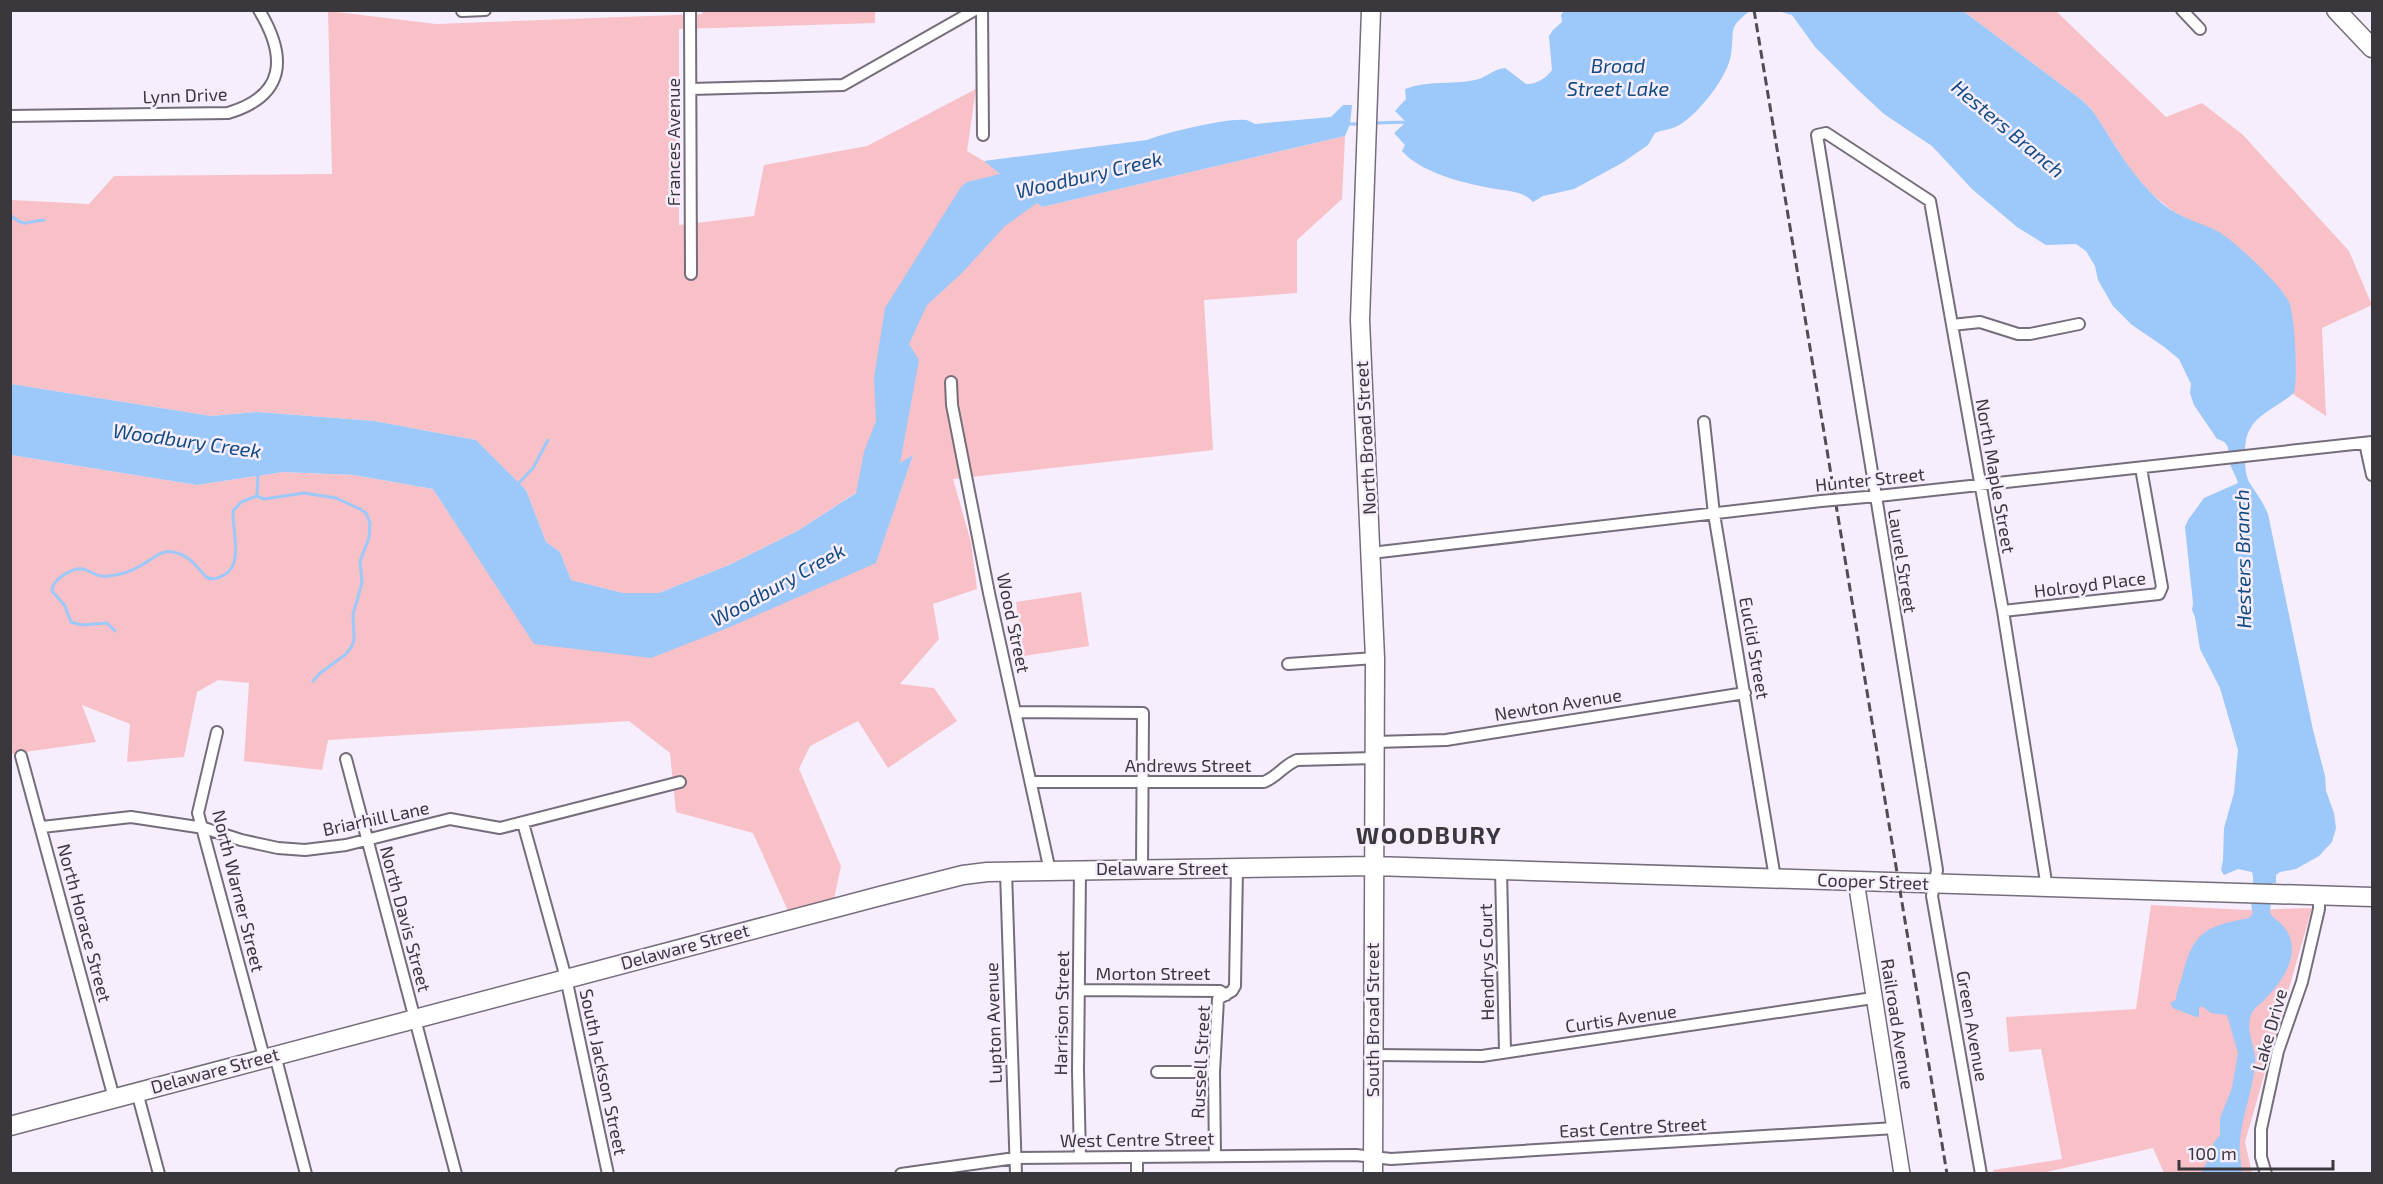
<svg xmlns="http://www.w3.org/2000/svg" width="2383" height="1184" font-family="'Exo 2',sans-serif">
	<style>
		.green { fill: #f8c1c7 }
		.water { fill: #9cc8fa }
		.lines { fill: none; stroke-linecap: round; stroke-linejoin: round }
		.stream { stroke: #9cc8fa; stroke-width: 3 }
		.street-casing { stroke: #756d7a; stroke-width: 14 }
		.secondary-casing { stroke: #756d7a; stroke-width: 18 }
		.primary-casing { stroke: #756d7a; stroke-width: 21 }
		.street { stroke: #fff; stroke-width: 10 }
		.secondary { stroke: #fff; stroke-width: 15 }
		.primary { stroke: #fff; stroke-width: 18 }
		.rail { stroke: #504d53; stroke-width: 3; stroke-dasharray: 9 4.5; stroke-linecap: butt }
		.street-bridge-casing { stroke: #756d7a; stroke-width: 14; stroke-linecap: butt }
		.street-bridge { stroke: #fff; stroke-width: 10 }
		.labels { text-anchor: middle; stroke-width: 5; stroke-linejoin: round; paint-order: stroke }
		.street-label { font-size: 18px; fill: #3b383d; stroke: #f6edfd }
		.water-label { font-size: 20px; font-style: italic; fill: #124b82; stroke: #f6edfd }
		.district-label { font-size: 24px; font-weight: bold; letter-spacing: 1.5px; fill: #3b383d; stroke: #f6edfd }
	</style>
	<rect width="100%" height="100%" fill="#f6edfd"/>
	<path class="green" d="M703 10 875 11V23L679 29V225L754 216 764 165 867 146 976 89 967 151 984 161 1042 207 1345 136 1342 199 1297 240V293L1204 300 1213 450 953 479 971 542 977 589 933 604 939 639 900 684 934 688 957 721 888 768 858 721 810 746 799 769 841 866 834 899 788 911 753 833 676 812 670 753 629 721 328 740 322 770 244 761 249 683 218 680 197 692 184 757 127 762 130 724 82 705 96 742 11 754V455L197 485 283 472 354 475 433 489 535 644 876 562 913 455 799 530 729 565 659 593H623L571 580 560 552 546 542 526 490 476 440 374 421 257 412 211 416 11 384V200L89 204 114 176 332 174 328 11 436 24 702 14Z
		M1963 11H2056L2166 117 2202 103 2243 135 2349 251 2372 305 2322 328 2326 416 2293 394C2298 383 2294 313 2288 301 2284 292 2275 284 2267 276L2192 221 2174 212 2153 195 2132 172 2092 110 2083 101Z
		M1081 592 1089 646 1024 656 1016 602Z
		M2151 905 2248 910 2312 908 2245 1142 2252 1173H2164L2153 1148 2042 1173H1994L1993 1170 2062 1159 2041 1049 2009 1052 2006 1017 2136 1009Z"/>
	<path class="water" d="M1565 10 1750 11C1727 28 1735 29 1731 54 1729 76 1694 121 1673 128 1667 130 1661 130 1655 133L1648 145 1622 163 1574 189 1543 196 1533 202C1522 190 1505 191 1490 188 1463 183 1420 172 1402 151L1405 145 1394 133 1406 122 1395 111 1406 99 1405 89C1428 80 1451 85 1475 80 1486 78 1493 69 1505 68L1526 84C1535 85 1547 78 1552 70L1549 36 1553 30 1562 22 1561 15Z
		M1778 11H1963L2083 101 2092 110C2115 144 2132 178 2164 205 2180 218 2199 222 2217 231 2233 239 2282 286 2289 302 2295 316 2298 378 2294 393 2270 413 2244 416 2245 454 2245 463 2245 474 2249 482 2256 493 2263 502 2268 514L2313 730 2325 776 2326 791 2334 813 2336 828 2332 842 2319 856 2296 869 2280 872 2276 875V883H2272L2270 913C2273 918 2279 921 2283 926 2304 950 2284 980 2266 998 2259 1006 2252 1008 2250 1019 2246 1034 2257 1049 2255 1064 2253 1091 2242 1115 2240 1141 2239 1152 2241 1163 2242 1173H2201L2214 1150 2213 1144 2220 1135V1118L2232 1088 2238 1053 2227 1015 2211 1013 2202 1006 2199 1008V1017H2196L2173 1008 2170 1003 2176 1000C2176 991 2181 982 2183 973 2194 930 2208 926 2249 918L2253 913C2248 900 2256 885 2252 872L2238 869 2224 875 2221 870 2223 860 2224 828 2234 793 2238 750 2220 688 2200 649 2195 617 2192 610 2193 603 2185 527 2188 520 2204 498 2238 483C2237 478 2234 474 2232 469 2227 457 2233 442 2217 439L2194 405 2190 393 2191 384 2179 359 2163 346 2132 325 2113 306 2098 280 2095 266 2086 251 2076 244 2046 245 2017 227 1972 189 1932 146 1884 114 1857 89 1815 47 1792 15Z
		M1343 105H1352L1350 124 1345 136 1042 207 1037 203 1005 226 963 272 927 305 909 344 919 360 900 463 913 455 876 563 730 627 651 658 534 644 433 489 354 475 283 472 197 485 11 455V384L211 416 257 412 374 421 476 440 526 490 546 542 560 552 571 580 623 593H659L729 565 799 530 856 493 864 452 876 421 874 378 885 308 961 187 967 182 1000 174 984 161 1147 140C1163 133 1230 117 1246 120 1248 120 1253 123 1255 124L1331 117Z"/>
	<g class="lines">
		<path class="stream" d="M1374 123 1410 122
			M1350 124H1362
			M10 215C27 229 25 221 44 220
			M517 485 533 468 548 440
			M257 496 258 473
			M115 631 107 623 82 625 71 622 65 606 52 591C52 584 56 580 62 576 89 558 87 579 109 576 120 575 130 572 140 566 150 561 161 549 173 552 189 555 196 566 206 577 213 580 217 579 224 575 244 565 232 529 233 511L241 502 257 496 264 499 304 493 336 498 360 509 366 513 370 523 369 538 360 561 362 583 353 614 354 640 352 646 346 654 319 674 313 681"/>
		<g class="street-casing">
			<path id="street" d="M690 10 691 274
				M982 10 983 135
				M2182 10 2200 29
				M462 11 485 10
				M691 89 843 85 975 10
				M10 116 228 113C285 96 288 58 259 10
				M1952 325 1980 322 2018 334H2030L2079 324
				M951 382 952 405 989 593 1050 871
				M1704 422 1714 514 1775 878
				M2365 443 2372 475
				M1869 497 2372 442
				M1371 553 1821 501
				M2003 611 2159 594 2162 587 2141 468
				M1288 664 1375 658
				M1016 712 1143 713 1142 869
				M217 732 198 813 264 1057
				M1375 742 1446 740 1745 693
				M21 756 114 1098
				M346 759 456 1174
				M1031 782H1264C1277 777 1284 765 1297 760L1375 758
				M523 823 566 978 608 1174
				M42 827 131 817 204 828 241 840 278 848 305 850 346 845 450 819 500 828 680 782
				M1501 870 1505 1052
				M1006 872 1016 1174
				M1079 990 1220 991 1226 995
				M275 1055 306 1174
				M1373 1055 1482 1056 1873 998
				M1157 1072H1214
				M137 1092 159 1174
				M1215 1156 1214 1072 1218 999 1232 991 1235 986 1237 869
				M1080 1157 1078 1071 1080 870
				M901 1174 1015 1158 1356 1155 1391 1159 1895 1128
				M1137 1174V1158
				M1981 1174 1932 896 1937 870 1817 135 1826 133 1930 201 2003 611 2047 888
				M2266 1174 2261 1157V1129L2278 1051 2302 982 2319 909V896"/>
		</g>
		<g class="secondary-casing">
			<path id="secondary" d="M1856 881 1902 1174"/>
		</g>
		<g class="primary-casing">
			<path id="primary" d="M1371 10 1360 320 1375 658 1373 1174
				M2336 10 2372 48
				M10 1126 884 895 963 875 987 872 1373 866 2372 897"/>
		</g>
		<use href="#street" class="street"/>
		<use href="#secondary" class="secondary"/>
		<use href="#primary" class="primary"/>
		<path class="rail" d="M1754 10 1947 1174"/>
		<g class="street-bridge-casing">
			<path id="street-bridge" d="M1821 501 1866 497"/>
		</g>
		<use href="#street-bridge" class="street-bridge"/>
	</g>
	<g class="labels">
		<g class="street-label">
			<text transform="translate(185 96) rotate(-2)" y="6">Lynn Drive</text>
			<text transform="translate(674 142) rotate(-90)" y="6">Frances Avenue</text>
			<text transform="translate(1366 438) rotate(-93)" y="6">North Broad Street</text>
			<text transform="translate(1995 476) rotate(80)" y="6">North Maple Street</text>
			<text transform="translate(1870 480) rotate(-6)" y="6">Hunter Street</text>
			<text transform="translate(1902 561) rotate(81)" y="6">Laurel Street</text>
			<text transform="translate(2090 585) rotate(-7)" y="6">Holroyd Place</text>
			<text transform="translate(1013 623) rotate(78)" y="6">Wood Street</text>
			<text transform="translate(1754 648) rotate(80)" y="6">Euclid Street</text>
			<text transform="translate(1558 705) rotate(-9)" y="6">Newton Avenue</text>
			<text x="1188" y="772">Andrews Street</text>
			<text transform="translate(376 819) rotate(-12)" y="6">Briarhill Lane</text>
			<text x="1162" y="875">Delaware Street</text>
			<text transform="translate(1873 882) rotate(2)" y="6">Cooper Street</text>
			<text transform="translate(238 891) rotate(76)" y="6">North Warner Street</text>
			<text transform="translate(405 919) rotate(75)" y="6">North Davis Street</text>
			<text transform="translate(84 923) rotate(75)" y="6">North Horace Street</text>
			<text transform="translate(685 947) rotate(-15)" y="6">Delaware Street</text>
			<text transform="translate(1487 962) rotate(-91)" y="6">Hendrys Court</text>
			<text x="1153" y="980">Morton Street</text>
			<text transform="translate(1062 1013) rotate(-89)" y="6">Harrison Street</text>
			<text transform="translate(1621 1019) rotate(-8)" y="6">Curtis Avenue</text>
			<text transform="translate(1373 1020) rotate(-90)" y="6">South Broad Street</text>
			<text transform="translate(994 1023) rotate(-92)" y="6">Lupton Avenue</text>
			<text transform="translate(1897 1024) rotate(81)" y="6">Railroad Avenue</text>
			<text transform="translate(1972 1026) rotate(80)" y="6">Green Avenue</text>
			<text transform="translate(2270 1030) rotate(-74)" y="6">Lake Drive</text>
			<text transform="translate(1201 1062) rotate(-87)" y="6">Russell Street</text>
			<text transform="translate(215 1071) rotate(-15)" y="6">Delaware Street</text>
			<text transform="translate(603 1072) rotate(78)" y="6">South Jackson Street</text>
			<text transform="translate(1633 1128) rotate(-3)" y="6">East Centre Street</text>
			<text transform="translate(1137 1140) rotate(-1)" y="6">West Centre Street</text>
		</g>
		<g class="water-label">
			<text x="1618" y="73">Broad<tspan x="1618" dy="23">Street Lake</tspan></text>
			<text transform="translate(2008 129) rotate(40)" y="7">Hesters Branch</text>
			<text transform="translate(1089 175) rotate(-13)" y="7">Woodbury Creek</text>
			<text transform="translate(187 441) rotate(8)" y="7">Woodbury Creek</text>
			<text transform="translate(2243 559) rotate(-91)" y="7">Hesters Branch</text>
			<text transform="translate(778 585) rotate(-29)" y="7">Woodbury Creek</text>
		</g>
		<g class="district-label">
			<text x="1429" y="844">WOODBURY</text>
		</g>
	</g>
	<rect width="2383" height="1184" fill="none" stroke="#3b383d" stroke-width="24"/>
	<path d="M2179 1160v9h154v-9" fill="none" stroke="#3b383d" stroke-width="3"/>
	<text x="2188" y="1160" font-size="18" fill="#3b383d" stroke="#f6edfd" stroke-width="4.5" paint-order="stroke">100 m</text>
</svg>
